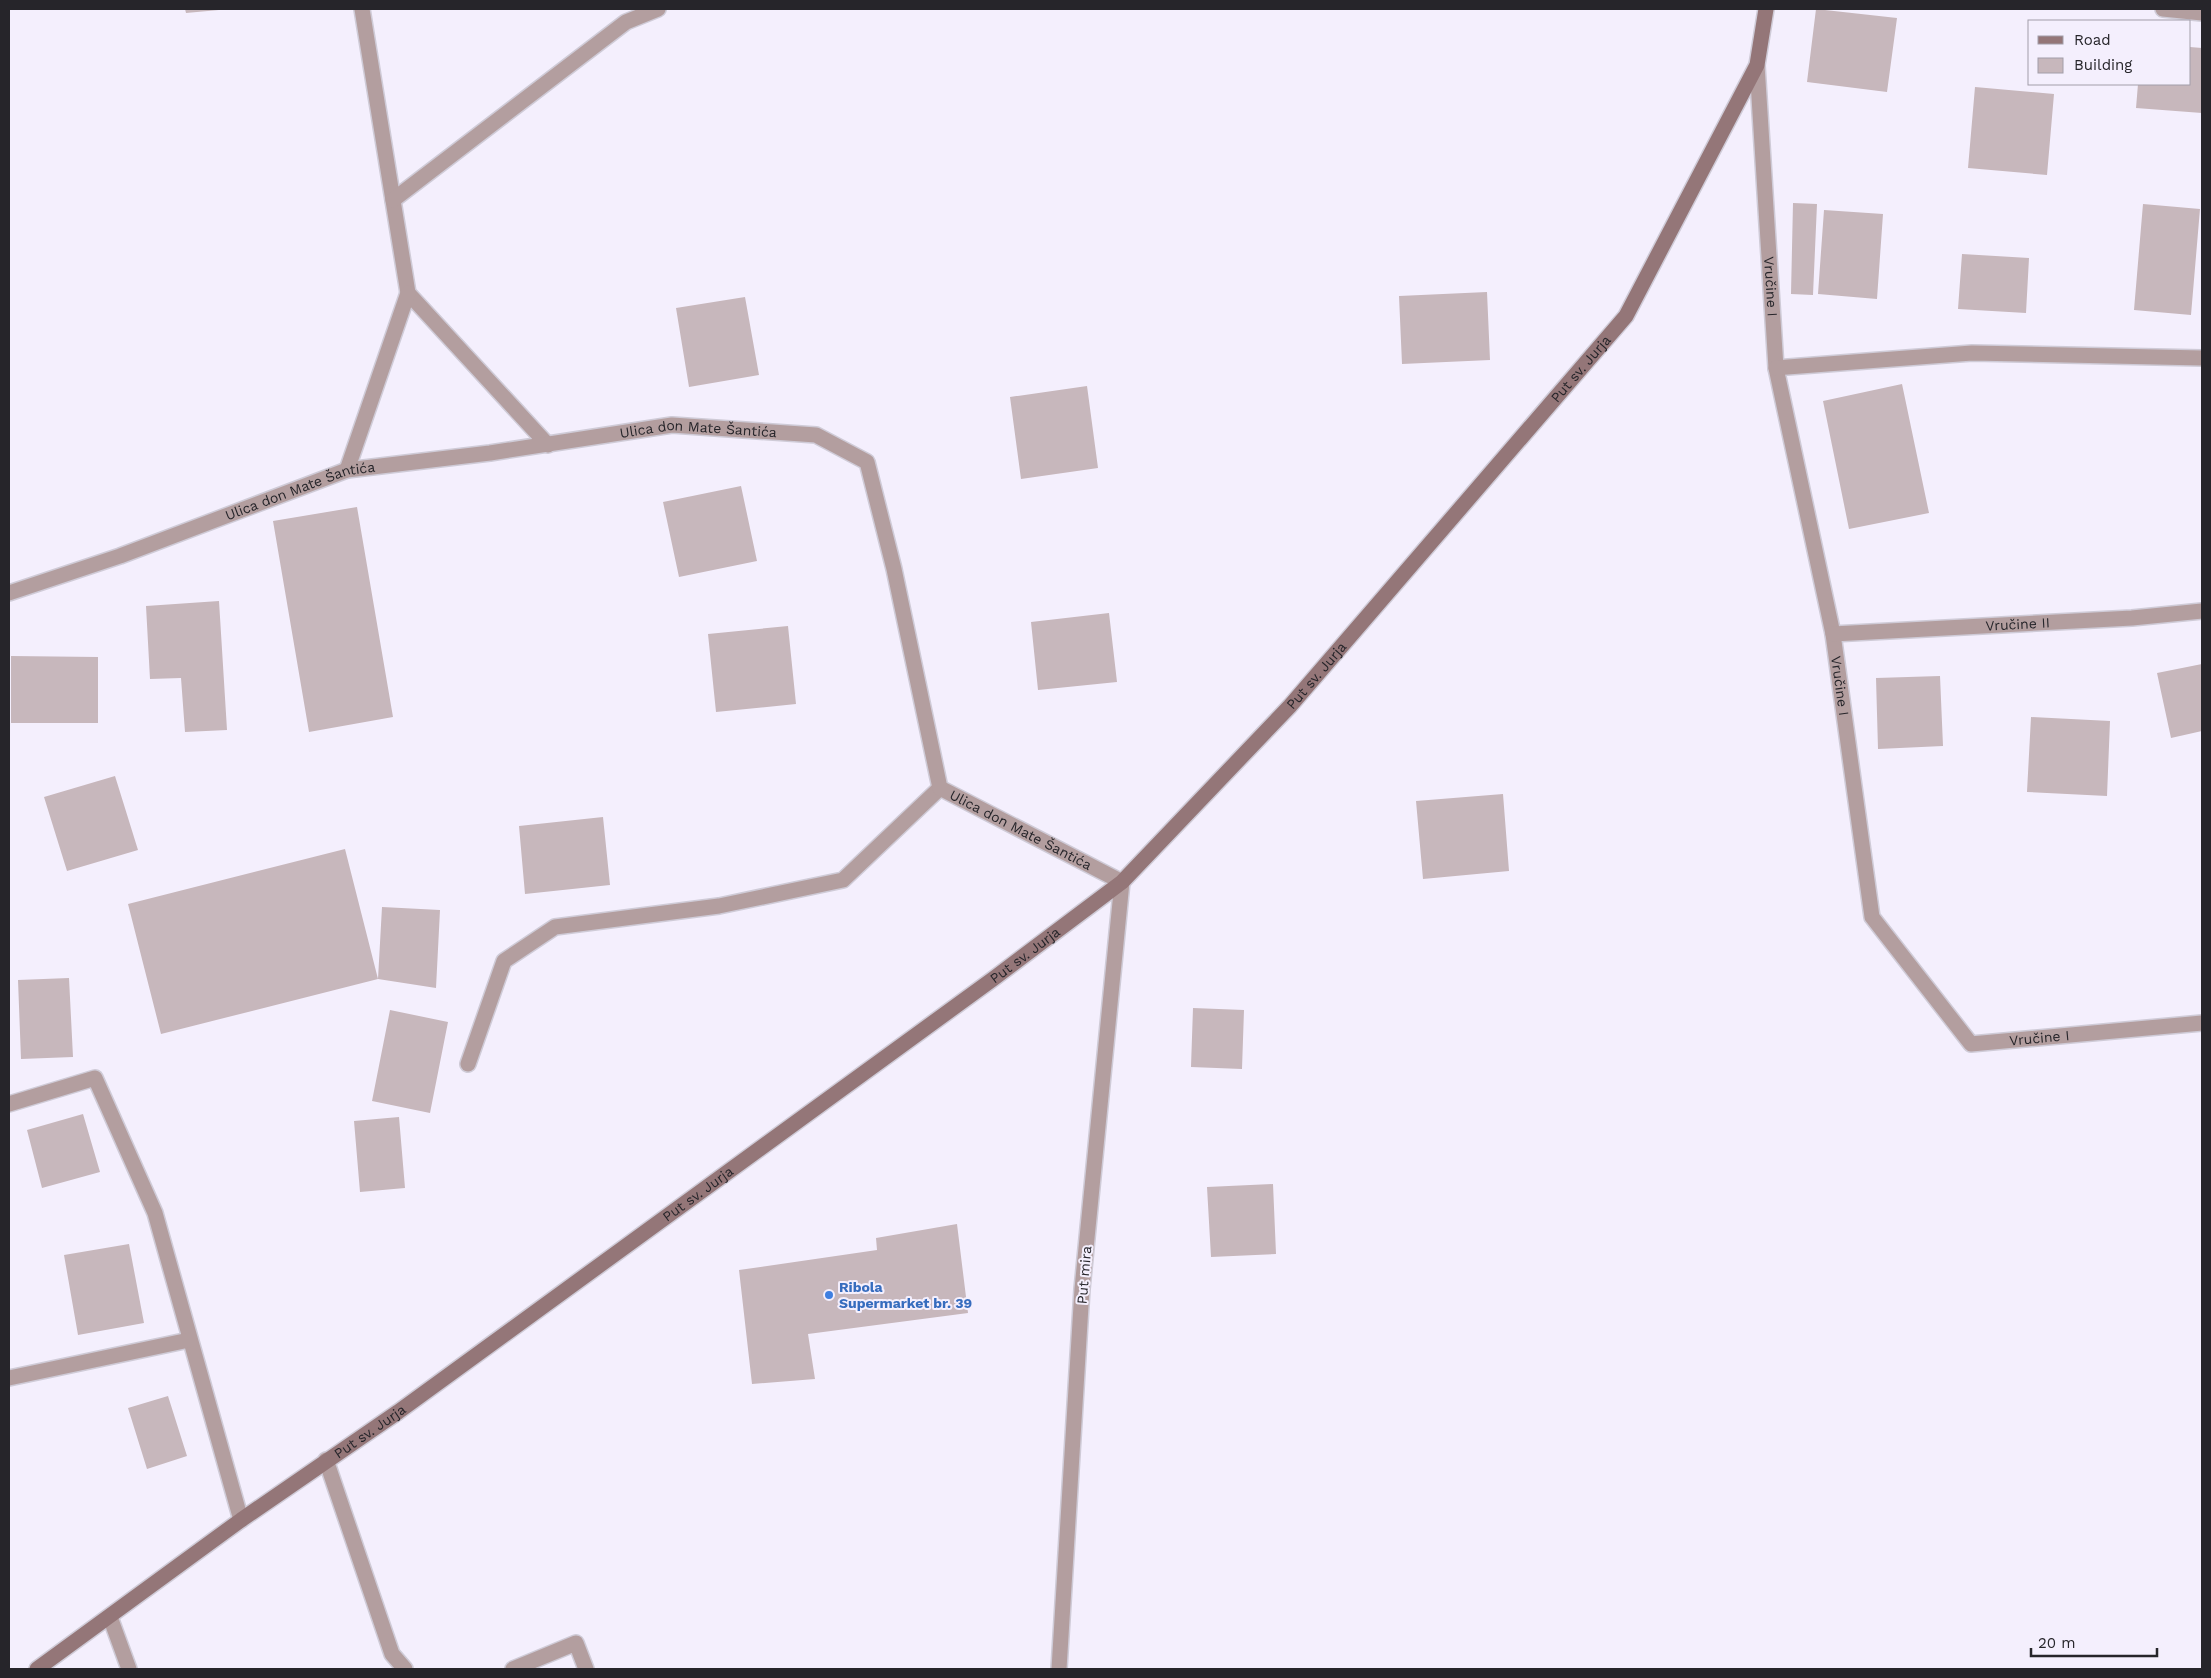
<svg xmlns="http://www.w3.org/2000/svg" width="2211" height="1678" font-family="'Work Sans',sans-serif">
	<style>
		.building { fill: #c7b7bc }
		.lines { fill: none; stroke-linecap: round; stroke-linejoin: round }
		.lane-casing { stroke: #cfcbd7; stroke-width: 18 }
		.street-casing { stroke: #cfcbd7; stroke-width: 18 }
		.secondary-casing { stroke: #cfcbd7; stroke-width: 18 }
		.lane { stroke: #b39e9f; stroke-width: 15 }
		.street { stroke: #b39e9f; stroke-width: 15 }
		.secondary { stroke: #947678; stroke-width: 15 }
		.shop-dot { fill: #3f7fe0; stroke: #f4effd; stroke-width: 2 }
		.labels { text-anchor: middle; stroke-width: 4; stroke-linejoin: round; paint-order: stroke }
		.street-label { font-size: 14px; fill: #26252a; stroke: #f4effd }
		.shop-label { font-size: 14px; font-weight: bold; fill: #366cbe; stroke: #f4effd; text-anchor: start }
	</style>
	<rect width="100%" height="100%" fill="#f4effd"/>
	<path class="building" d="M185 9H219V10L186 13Z
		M1816 9 1897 18 1887 92 1807 82Z
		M2190 47 2202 48V113L2136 108 2138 84H2190Z
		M1975 87 2054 94 2047 175 1968 168Z
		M1793 203 1817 204 1813 295 1791 294Z
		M2143 204 2200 209 2191 315 2134 310Z
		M1824 210 1883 214 1877 299 1818 294Z
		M1962 254 2029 258 2026 313 1958 309Z
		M1487 292 1490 360 1402 364 1399 296Z
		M745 297 759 375 689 387 676 308Z
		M1902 384 1929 513 1849 529 1823 401Z
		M1087 386 1098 468 1021 479 1010 397Z
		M741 486 757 561 679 577 663 502Z
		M357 507 393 717 309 732 273 521Z
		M219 601 227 730 185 732 181 678 150 679 146 606Z
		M1109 613 1117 682 1038 690 1031 622Z
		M788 626 796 704 716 712 708 634Z
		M11 656 98 657V723H11Z
		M2202 664V731L2171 738 2157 673Z
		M1940 676 1943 746 1878 749 1876 678Z
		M2031 717 2110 721 2107 796 2027 792Z
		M115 776 138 850 67 871 44 797Z
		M1503 794 1509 871 1423 879 1416 801Z
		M603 817 610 885 525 894 519 826Z
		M345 849 378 979 161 1034 128 904Z
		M382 907 440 910 436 988 378 979Z
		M69 978 73 1057 21 1059 18 980Z
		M1193 1008 1244 1010 1242 1069 1191 1067Z
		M390 1010 448 1022 430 1113 372 1101Z
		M83 1114 100 1172 42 1188 27 1130Z
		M399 1117 405 1188 360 1192 354 1121Z
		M1273 1184 1276 1254 1211 1257 1207 1187Z
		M957 1224 968 1313 808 1334 815 1379 752 1384 739 1270 877 1250 876 1238Z
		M129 1244 144 1323 78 1335 64 1255Z
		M168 1396 187 1456 147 1469 128 1408Z"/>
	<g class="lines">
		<g class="lane-casing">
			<g id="lane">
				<path d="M362 9 408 293 548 445"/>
				<path id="s1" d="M1757 65 1776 368 1833 634 1872 917 1971 1044 2202 1023"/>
				<path d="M393 200 626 22 658 9"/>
				<path d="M347 470 408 293"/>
				<path d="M468 1064 504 961 555 927 719 906 843 880 940 788"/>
				<path d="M9 1104 95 1078 155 1213 241 1520"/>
				<path d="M9 1378 189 1340"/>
				<path d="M326 1460 392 1654 405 1669"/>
				<path d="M110 1617 129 1669"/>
				<path d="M513 1669 576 1643 586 1669"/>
			</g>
		</g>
		<g class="street-casing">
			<g id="street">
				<path d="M2163 9 2202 13"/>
				<path d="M1776 368 1972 353 2202 358"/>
				<path id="s2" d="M9 593 120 556 347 470 490 453 672 425 816 435 867 462 894 569 940 788 1122 882 1082 1289 1059 1669"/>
				<path id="s3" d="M1833 634 2132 618 2202 611"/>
			</g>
		</g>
		<g class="secondary-casing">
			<g id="secondary">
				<path id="s4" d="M37 1669 241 1520 398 1412 993 979 1122 882 1290 706 1626 316 1757 65 1766 9"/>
			</g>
		</g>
		<use href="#lane" class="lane"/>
		<use href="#street" class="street"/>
		<use href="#secondary" class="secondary"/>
	</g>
	<circle class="shop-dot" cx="829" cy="1295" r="5"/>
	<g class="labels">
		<g class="street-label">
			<text dy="5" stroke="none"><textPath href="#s1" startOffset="222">Vručine I</textPath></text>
			<text dy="5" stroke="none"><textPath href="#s4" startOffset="2029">Put sv. Jurja</textPath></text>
			<text dy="5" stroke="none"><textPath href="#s2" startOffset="714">Ulica don Mate Šantića</textPath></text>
			<text dy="5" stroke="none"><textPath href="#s2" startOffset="309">Ulica don Mate Šantića</textPath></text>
			<text dy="5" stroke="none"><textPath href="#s3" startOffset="185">Vručine II</textPath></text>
			<text dy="5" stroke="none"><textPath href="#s4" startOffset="1624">Put sv. Jurja</textPath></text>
			<text dy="5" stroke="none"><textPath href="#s1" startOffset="628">Vručine I</textPath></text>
			<text dy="5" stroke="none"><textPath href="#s2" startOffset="1315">Ulica don Mate Šantića</textPath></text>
			<text dy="5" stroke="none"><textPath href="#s4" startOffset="1219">Put sv. Jurja</textPath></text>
			<text dy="5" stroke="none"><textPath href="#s1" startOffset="1091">Vručine I</textPath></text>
			<text dy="5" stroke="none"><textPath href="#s4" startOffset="814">Put sv. Jurja</textPath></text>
			<text transform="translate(1084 1275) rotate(-85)" y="5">Put mira</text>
			<text dy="5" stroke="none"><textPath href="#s4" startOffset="409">Put sv. Jurja</textPath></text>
		</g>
		<g class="shop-label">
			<text x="839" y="1292">Ribola<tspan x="839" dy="16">Supermarket br. 39</tspan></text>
		</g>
	</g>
	<rect width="2211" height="1678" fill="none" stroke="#26252a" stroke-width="20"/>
	<rect x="2028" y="20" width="162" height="65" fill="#f4effd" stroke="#a29ea9"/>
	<rect x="2038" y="36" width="25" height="8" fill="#947678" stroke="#a29ea9"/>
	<text x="2074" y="45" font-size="15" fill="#26252a">Road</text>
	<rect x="2038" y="58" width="25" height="15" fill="#c7b7bc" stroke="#a29ea9"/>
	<text x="2074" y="70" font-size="15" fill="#26252a">Building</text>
	<path d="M2031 1648v8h126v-8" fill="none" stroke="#26252a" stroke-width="2.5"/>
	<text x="2038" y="1648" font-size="15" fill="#26252a" stroke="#f4effd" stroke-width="4" paint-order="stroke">20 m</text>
</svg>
